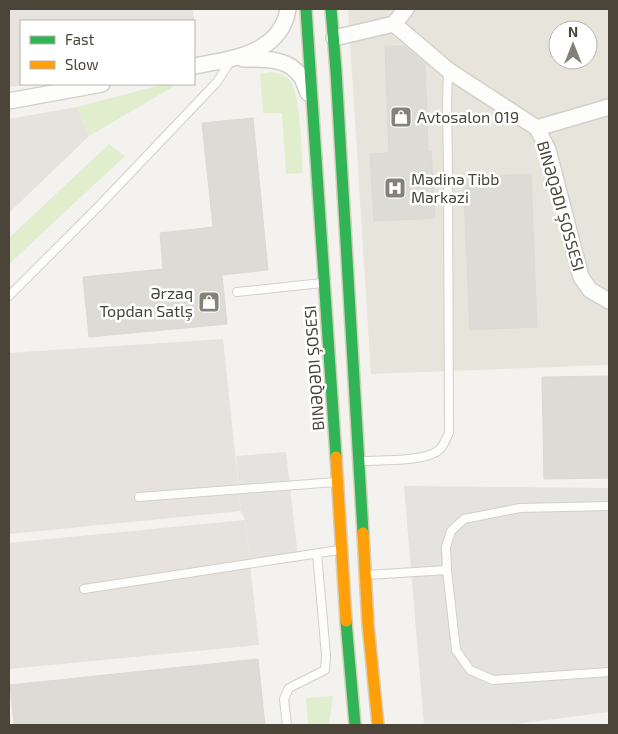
<svg xmlns="http://www.w3.org/2000/svg" width="618" height="734" font-family="'Exo 2',sans-serif">
	<style>
		.residential { fill: #e7e4db; fill-rule: evenodd }
		.industrial { fill: #e6e2dd }
		.green { fill: #e0eece }
		.parking { fill: #e5e3df }
		.building { fill: #dddbd6; stroke: #dcd9d4 }
		.lines { fill: none; stroke-linecap: round; stroke-linejoin: round }
		.lane-casing { stroke: #d1d0cb; stroke-width: 10 }
		.street-casing { stroke: #d1d0cb; stroke-width: 18 }
		.fast-casing { stroke: #d6cfba; stroke-width: 14 }
		.slow-casing { stroke: #d6cfba; stroke-width: 14 }
		.lane { stroke: #fdfdfc; stroke-width: 8 }
		.street { stroke: #fdfdfc; stroke-width: 15 }
		.fast { stroke: #30b455; stroke-width: 11 }
		.slow { stroke: #ff9f0a; stroke-width: 11 }
		.labels { text-anchor: middle; stroke-width: 5; stroke-linejoin: round; paint-order: stroke }
		.poi-label { font-size: 16px; fill: #4b4438; stroke: #fff; text-anchor: start }
		.street-label { font-size: 16px; fill: #4b4438; stroke: #fff }
	</style>
	<rect width="100%" height="100%" fill="#f3f2ee"/>
	<path class="residential" d="M348 9H609V365L371 374ZM558 30H588V60H558Z"/>
	<path class="industrial" d="M9 9H193L195 30 194 31V21H21V84H29L9 87Z
		M77 107 89 136 9 213V119Z
		M223 339 241 511 9 534V353Z
		M245 520 259 645 9 669V543Z"/>
	<path class="green" d="M271 72C279 73 286 75 291 82 300 93 302 156 303 173L286 174 282 113H263L260 74Z
		M164 84H172L173 87 89 136 77 107Z
		M109 144 125 156 9 264V238Z
		M333 696 329 725H308L306 698Z"/>
	<path class="parking" d="M286 452 298 557 250 564 245 520 241 511 236 456Z
		M404 486 609 488V712L508 725H424Z"/>
	<path class="building" d="M385 46H404L425 63 428 151H431L435 218 374 221 370 154 389 153Z
		M253 118 268 270 222 275 227 324 89 337 83 277 163 269 160 233 213 227 202 123Z
		M531 174 537 327 470 330 463 177Z
		M609 376V478L544 479 542 377Z
		M258 659 265 725H14L10 685Z"/>
	<g class="lines">
		<g class="lane-casing">
			<path id="lane" d="M237 292 322 283
				M9 296 99 206 217 82 231 60
				M361 461C380 460 425 462 439 450 444 446 446 438 449 433L448 170 447 104 448 70
				M139 497 336 482
				M447 570 456 650 470 670 493 680 609 672
				M367 575 447 570 446 547 451 531 464 519 520 508 609 506
				M84 589 339 550
				M287 725 284 699 289 688 325 670 326 655 317 554"/>
		</g>
		<g class="street-casing">
			<path id="street" d="M394 24 448 70 537 128 548 150 581 277 590 290 609 301
				M334 38 394 24 406 9
				M243 59C264 59 289 57 302 78 304 83 306 88 308 93
				M194 66C231 59 281 54 288 9
				M9 101 102 84
				M537 128 609 107"/>
		</g>
		<g class="fast-casing">
			<path id="fast" d="M306 9 336 457
				M331 9 336 71 363 533
				M346 621 355 725"/>
		</g>
		<g class="slow-casing">
			<path id="slow" d="M336 457 346 621
				M363 533 368 624 378 725"/>
		</g>
		<use href="#lane" class="lane"/>
		<use href="#street" class="street"/>
		<use href="#fast" class="fast"/>
		<use href="#slow" class="slow"/>
	</g>
	<defs>
		<g id="shop-square" transform="scale(1.125)"><rect x="-9" y="-9" width="18" height="18" rx="4" fill="#868178" stroke="#fff"/><path d="M-5-2.5h2.3a2.7 3.5 0 0 1 5.4 0H5L5.5 6h-11ZM-1.5-2.5h3a1.5 2.3 0 0 0-3 0Z" fill="#fff"/></g>
		<g id="hospital-square" transform="scale(1.125)"><rect x="-9" y="-9" width="18" height="18" rx="4" fill="#868178" stroke="#fff"/><path d="M-5-5h3v3.5h4V-5h3V5h-3V1.5h-4V5h-3Z" fill="#fff"/></g>
	</defs>
	<g fill-rule="evenodd">
		<use href="#shop-square" x="401" y="117"/>
		<use href="#hospital-square" x="395" y="188"/>
		<use href="#shop-square" x="209" y="302"/>
	</g>
	<g class="labels">
		<g class="poi-label">
			<text x="417" y="123">Avtosalon 019</text>
			<text x="411" y="185">Mədinə Tibb<tspan x="411" dy="18">Mərkəzi</tspan></text>
			<text x="193" y="299" text-anchor="end">Ərzaq<tspan x="193" dy="18">Topdan Satlş</tspan></text>
		</g>
		<g class="street-label">
			<text transform="translate(561 206) rotate(74)" y="6">BINƏQƏDI ŞOSSESI</text>
			<text transform="translate(314 368) rotate(-94)" y="6">BINƏQƏDI ŞOSESI</text>
		</g>
	</g>
	<rect width="618" height="734" fill="none" stroke="#4b4438" stroke-width="20"/>
	<rect x="20" y="20" width="175" height="65" fill="#ffffff" stroke="#b7b4af"/>
	<rect x="30" y="36" width="25" height="8" fill="#30b455" stroke="#b7b4af"/>
	<text x="65" y="45" font-size="15" fill="#4b4438">Fast</text>
	<rect x="30" y="61" width="25" height="8" fill="#ff9f0a" stroke="#b7b4af"/>
	<text x="65" y="70" font-size="15" fill="#4b4438">Slow</text>
	<g transform="translate(573 45)"><circle r="24" fill="#ffffff" stroke="#b7b4af"/>
	<path d="M0-4L9 19L0 12L-9 19Z" fill="#868178"/>
	<text y="-8" font-size="14" font-weight="bold" text-anchor="middle" fill="#4b4438">N</text>
	</g>
</svg>
